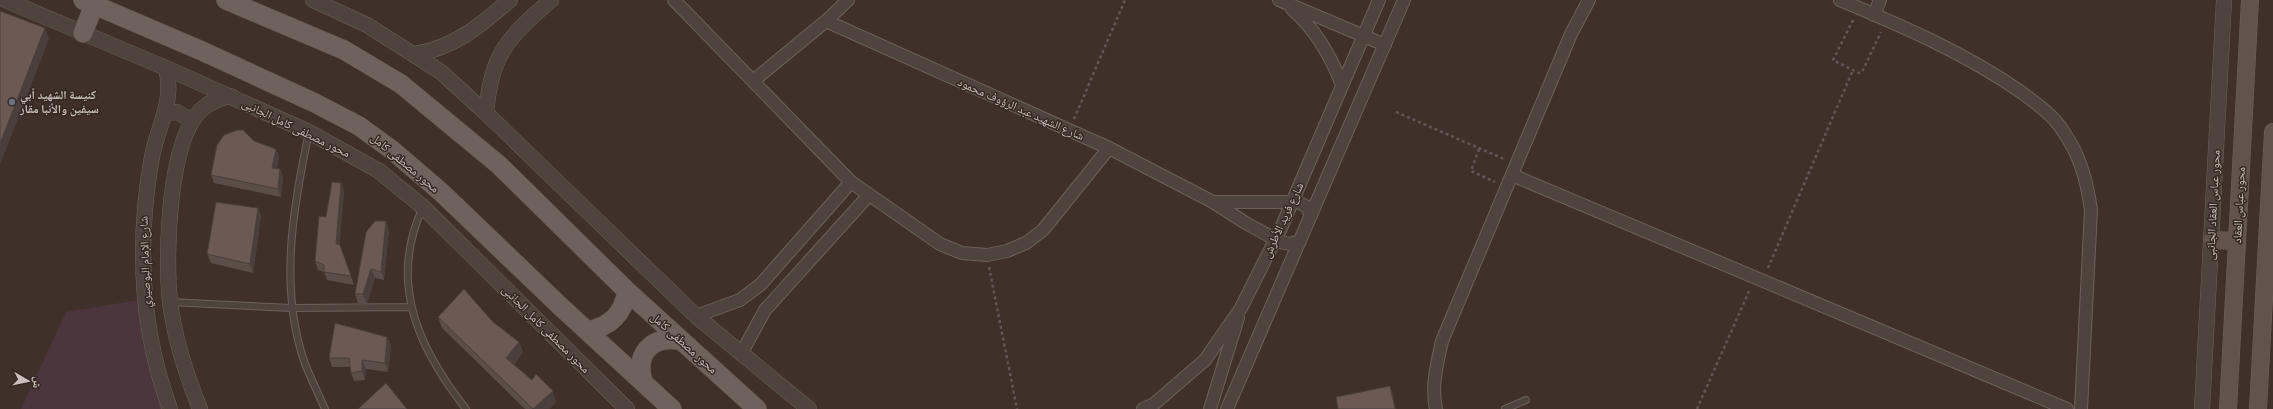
<svg xmlns="http://www.w3.org/2000/svg" width="2273" height="409" font-family="'PT Sans Narrow','Noto Naskh Arabic',sans-serif">
	<style>
		.green { fill: #4c363e }
		.lines { fill: none; stroke-linecap: round; stroke-linejoin: round }
		.service-casing { stroke: #6d615b; stroke-width: 8 }
		.minor-casing { stroke: #6d615b; stroke-width: 14 }
		.tertiary-casing { stroke: #6d615b; stroke-width: 16 }
		.secondary-casing { stroke: #6d615b; stroke-width: 18 }
		.primary-casing { stroke: #594c47; stroke-width: 20 }
		.path { stroke: #665456; stroke-width: 2.5; stroke-dasharray: 3 3; stroke-linecap: butt }
		.service { stroke: #4f433d; stroke-width: 6 }
		.minor { stroke: #4f433d; stroke-width: 12 }
		.tertiary { stroke: #4f433d; stroke-width: 15 }
		.secondary { stroke: #62544c; stroke-width: 17 }
		.primary { stroke: #6f625c; stroke-width: 19 }
		.wall { fill: #5b4d47 }
		.shaded-wall { fill: #4a3f3a }
		.building { fill: #6a5a53; stroke: #4a3f3a }
		.worship-dot { fill: #6b7280; stroke: #352822; stroke-width: 1.5 }
		.labels { text-anchor: middle; stroke-width: 3; stroke-linejoin: round; paint-order: stroke }
		.poi-label { font-size: 12px; font-weight: bold; fill: #cabfba; stroke: #352822; text-anchor: start }
		.street-label { font-size: 12px; fill: #cabfba; stroke: #352822 }
	</style>
	<rect width="100%" height="100%" fill="#3f302a"/>
	<path class="green" d="M145 299 170 409H21L66 312Z"/>
	<g class="lines">
		<g class="service-casing">
			<path id="service" d="M309 132C293 207 279 287 304 361 310 377 318 393 325 409
				M423 207C388 282 418 348 466 409
				M170 302 292 308 411 307
				M1505 409 1526 400"/>
		</g>
		<g class="minor-casing">
			<path id="minor" d="M674 0 851 182 940 244 962 253 987 255 1007 251 1026 243 1043 230 1109 148
				M1279 0 1385 45
				M1840 0C1902 26 1965 53 2021 92 2036 103 2053 115 2063 131 2080 155 2087 181 2091 210L2081 409
				M1292 9C1316 30 1331 56 1342 85
				M1874 15 1880 0
				M826 21 1109 148 1213 202 1244 222 1280 242 1290 244 1300 241
				M753 81 826 21 848 0
				M1512 175 2067 409
				M1213 202H1298L1307 207 1311 216
				M696 316 740 300 761 284 851 182
				M741 354 765 310 869 195
				M1143 409 1154 404 1205 360 1241 308 1281 228 1379 0
				M1210 409 1238 318
				M1227 409 1404 0
				M1436 409C1431 386 1437 364 1442 341L1571 34 1589 0"/>
		</g>
		<g class="tertiary-casing">
			<path id="tertiary" d="M5 0 166 68 309 132 379 171 423 207 627 409
				M313 0 367 25 441 72 486 113 696 316 809 409
				M415 54C454 48 481 25 510 0
				M166 68C175 104 156 128 151 162 137 245 141 330 170 409
				M165 113 177 112 192 121
				M486 113C492 52 507 39 551 0
				M200 409C186 374 174 338 170 301 165 257 168 141 201 110 209 102 219 98 231 96
				M2202 409 2224 0"/>
		</g>
		<g class="secondary-casing">
			<path id="secondary" d="M2212 240 2237 241
				M2228 409 2250 0
				M2258 409 2273 132"/>
		</g>
		<g class="primary-casing">
			<path id="primary" d="M83 0 202 51 315 103 359 126 392 150 441 192 560 306 672 409
				M226 0 344 50 401 84 499 165 627 291 757 409
				M83 33 94 5
				M588 331C611 326 623 314 627 291
				M643 381C635 354 651 336 679 340"/>
		</g>
		<path class="path" d="M1853 20 1833 60 1859 73 1862 72 1881 32
			M1396 112 1504 159
			M1074 119 1125 0
			M1479 149 1471 171 1495 182
			M989 267 1017 409
			M1768 268 1853 70
			M1697 409 1750 289"/>
		<use href="#service" class="service"/>
		<use href="#minor" class="minor"/>
		<use href="#tertiary" class="tertiary"/>
		<use href="#secondary" class="secondary"/>
		<use href="#primary" class="primary"/>
	</g>
	<path class="wall" d="M254 141 276 149 279 157 277 168 280 169 283 177 281 197 214 183 211 175Z
		M341 183 344 192 339 245H340L354 285 327 280 324 272 318 270 315 261 326 217Z
		M258 208 261 216 253 273 211 263 207 254Z
		M386 221 389 230 384 280 375 278 367 303H358L355 294Z
		M438 317 493 322 519 342 523 352 514 365 556 402 549 409H525L442 328Z
		M387 337 391 345 388 372 366 369 365 380 354 381 351 373 350 367H332L329 358Z"/>
	<path class="shaded-wall" d="M45 28 49 39 0 165V144Z
		M276 149 279 157 275 176 272 168Z
		M280 169 283 177 281 197 278 189Z
		M341 183 344 192 339 253 336 244Z
		M258 208 261 216 253 273 250 264Z
		M386 221 389 230 384 280 381 272Z
		M371 269 375 278 367 303 363 294Z
		M387 337 391 345 388 372 385 363Z
		M519 342 523 352 510 369 506 358Z
		M362 360 366 369 365 380 362 371Z
		M1390 386 1393 395 1396 409H1395Z
		M553 391 556 402 549 409H533Z"/>
	<path class="building" d="M0 11 45 28 0 144Z
		M237 130H243L254 141 276 149 272 168 280 169 278 189 211 175 217 145 224 135Z
		M332 182 341 183 336 244 340 245 351 276 324 272V265L315 261 319 216 326 217Z
		M216 202 258 208 250 264 207 254Z
		M375 221H386L381 272 371 269 363 294H355L366 232Z
		M464 289 493 322 519 342 506 358 532 380 536 374 553 391 533 409 438 317Z
		M335 323 387 337 385 363 362 360V371L351 373 349 358H329Z
		M386 383 407 409H358Z
		M1390 386 1395 409H1338L1336 397Z"/>
	<circle class="worship-dot" cx="12" cy="102" r="4"/>
	<g class="labels">
		<g class="poi-label">
			<text x="20" y="99">كنيسة الشهيد أبي<tspan x="20" dy="14">سيفين والأنبا مقار</tspan></text>
		</g>
		<g class="street-label">
			<text transform="translate(1021 109) rotate(24)" y="4">شارع الشهيد عبد الرؤوف محمود</text>
			<text transform="translate(296 128) rotate(26)" y="4">محور مصطفى كامل الجانبى</text>
			<text transform="translate(405 163) rotate(40)" y="4">محور مصطفى كامل</text>
			<text transform="translate(2213 205) rotate(-87)" y="4">محور عباس العقاد الجانبى</text>
			<text transform="translate(2239 205) rotate(-87)" y="4">محور عباس العقاد</text>
			<text transform="translate(1283 220) rotate(-65)" y="4">شارع فريد الأطرش</text>
			<text transform="translate(145 262) rotate(-92)" y="4">شارع الإمام البوصيري</text>
			<text transform="translate(546 329) rotate(45)" y="4">محور مصطفى كامل الجانبى</text>
			<text transform="translate(684 343) rotate(42)" y="4">محور مصطفى كامل</text>
		</g>
	</g>
	<g transform="translate(28 381) rotate(99)" stroke="#352822" stroke-width="3" paint-order="stroke">
	<path d="M0-3L7 15L0 10L-7 15Z" fill="#cabfba"/>
	<text y="-6" font-size="11" font-weight="bold" text-anchor="middle" fill="#cabfba">ش</text>
	</g>
</svg>
